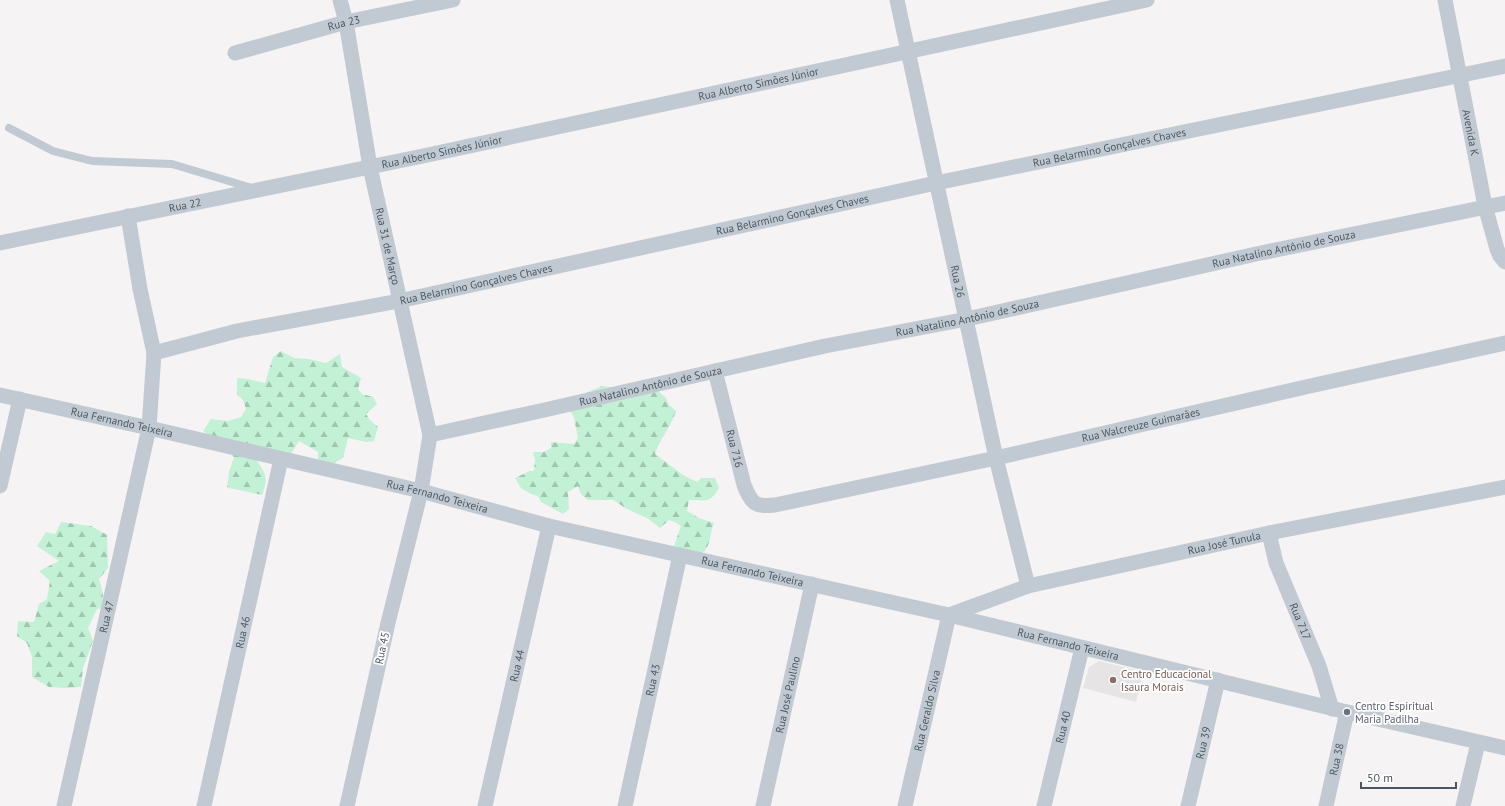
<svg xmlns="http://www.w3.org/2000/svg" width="1505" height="806" font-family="'PT Sans',sans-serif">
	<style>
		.education { fill: #e6e4e5 }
		.forest { fill: url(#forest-firs) }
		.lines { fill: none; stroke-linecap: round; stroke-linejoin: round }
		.service { stroke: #c1cad2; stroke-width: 8 }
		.minor { stroke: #c1cad2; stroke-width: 15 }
		.education-dot { fill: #8d6e63; stroke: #fff; stroke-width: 1.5 }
		.worship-dot { fill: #6b7280; stroke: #fff; stroke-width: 1.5 }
		.labels { text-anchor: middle; stroke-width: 3.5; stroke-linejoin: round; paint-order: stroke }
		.street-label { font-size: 11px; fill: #4a5661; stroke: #fff }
		.education-label { font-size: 11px; fill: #785e54; stroke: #fff; text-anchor: start }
		.worship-label { font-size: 11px; fill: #5b616d; stroke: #fff; text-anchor: start }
	</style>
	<defs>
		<pattern id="forest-firs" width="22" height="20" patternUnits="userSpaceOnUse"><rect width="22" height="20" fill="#c3f1d5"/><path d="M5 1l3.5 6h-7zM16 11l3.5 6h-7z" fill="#a0c6b0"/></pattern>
	</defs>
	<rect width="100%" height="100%" fill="#f5f3f3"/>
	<path class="education" d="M1099 661 1143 672 1136 702 1083 688 1089 667Z"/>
	<path class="forest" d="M281 351 294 358 308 359 326 363 340 354 342 367 361 378 358 389 362 394 373 397 377 404 366 414 370 420 378 427 374 441 366 442 348 438 343 458 330 465 318 463V452L299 441 290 455 264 453 257 461C267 475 268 480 262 495L235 489 227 488 229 472 234 457 203 431 211 419 228 421 241 417 246 409 243 400 237 394V378L248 379 265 383 273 357Z
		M602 386 621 389 655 388 666 398 669 405 676 411C671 427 659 440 655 454L683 475 697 482 701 478H715L719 488C710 504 705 500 689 500L687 511 699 518 714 523C709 535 712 544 702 554L674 546 681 526 675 522 669 520 660 528 647 518 627 509 613 500H588L581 494 578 486 568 492 569 509 563 514 541 502 538 496 531 494 521 488 515 478 530 471H534L535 460 533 452H544L551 448V442L574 444 578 438 574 418 569 408 588 392Z
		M61 522 91 526 107 535 108 568 99 579 103 593 102 608 97 609 88 628 93 641 83 668 81 687 66 688 49 687 32 677V657L27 643 17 636 18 621 34 622 39 604 47 599 50 581 39 571 59 561 37 546 46 532 55 534Z"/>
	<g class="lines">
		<path class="service" d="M9 128 53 151 92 161 172 164 252 188"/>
		<g class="minor">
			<path id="s1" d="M340 0 346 22 370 167 430 435 421 491 388 623 347 806"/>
			<path id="s2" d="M897 0 996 458 1028 586"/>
			<path id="s3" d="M1445 0 1485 206 1497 249 1500 256 1505 262"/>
			<path id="s4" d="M235 53 346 22 453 0"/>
			<path d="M128 216 140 289 154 353"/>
			<path id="s5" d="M0 243 423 156 1147 0"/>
			<path id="s6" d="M715 371 744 485C752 504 754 507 775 505L996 458 1310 386 1505 343"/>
			<path id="s7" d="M0 395 149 428 421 491 549 526 949 615 1347 712 1505 748"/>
			<path id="s8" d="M430 435 540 411 825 346 967 319 1256 254 1505 203"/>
			<path d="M0 486 20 399"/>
			<path id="s9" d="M1269 533 1276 563 1319 666 1332 709"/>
			<path id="s10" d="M64 806 149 428 154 353 237 331 399 301 936 183 1505 66"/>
			<path id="s11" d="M204 806 281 459"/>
			<path id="s12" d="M485 806 549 526"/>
			<path id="s13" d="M625 806 680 555"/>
			<path id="s14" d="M763 806 812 584"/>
			<path id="s15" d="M905 806 949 615 1028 586 1269 533 1505 487"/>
			<path id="s16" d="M1044 806 1082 648"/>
			<path id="s17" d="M1188 806 1218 680"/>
			<path id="s18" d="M1326 806 1347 712"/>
			<path d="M1463 806 1478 743"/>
		</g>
	</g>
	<circle class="education-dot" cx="1113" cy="680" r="4"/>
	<circle class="worship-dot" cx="1347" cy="712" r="4"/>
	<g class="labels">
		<g class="street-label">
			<text dy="4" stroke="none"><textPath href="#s4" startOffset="113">Rua 23</textPath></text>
			<text dy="4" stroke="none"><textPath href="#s5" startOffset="775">Rua Alberto Simões Júnior</textPath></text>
			<text dy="4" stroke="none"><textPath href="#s3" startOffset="135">Avenida K</textPath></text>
			<text dy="4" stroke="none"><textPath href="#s10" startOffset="1440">Rua Belarmino Gonçalves Chaves</textPath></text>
			<text dy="4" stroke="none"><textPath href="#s5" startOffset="451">Rua Alberto Simões Júnior</textPath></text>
			<text dy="4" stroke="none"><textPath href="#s5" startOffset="189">Rua 22</textPath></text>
			<text dy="4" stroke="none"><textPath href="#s10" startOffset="1116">Rua Belarmino Gonçalves Chaves</textPath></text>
			<text dy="4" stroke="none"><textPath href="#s1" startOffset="251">Rua 31 de Março</textPath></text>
			<text dy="4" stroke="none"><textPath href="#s8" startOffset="874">Rua Natalino Antônio de Souza</textPath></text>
			<text dy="4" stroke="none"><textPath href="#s2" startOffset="288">Rua 26</textPath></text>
			<text dy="4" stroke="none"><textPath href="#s10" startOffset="792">Rua Belarmino Gonçalves Chaves</textPath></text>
			<text dy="4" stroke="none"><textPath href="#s8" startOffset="550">Rua Natalino Antônio de Souza</textPath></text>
			<text dy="4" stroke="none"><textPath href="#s8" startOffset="226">Rua Natalino Antônio de Souza</textPath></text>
			<text dy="4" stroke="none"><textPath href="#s7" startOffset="125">Rua Fernando Teixeira</textPath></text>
			<text dy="4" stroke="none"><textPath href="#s6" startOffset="534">Rua Walcreuze Guimarães</textPath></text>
			<text dy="4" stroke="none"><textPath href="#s6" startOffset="80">Rua 716</textPath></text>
			<text dy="4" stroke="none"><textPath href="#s7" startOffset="449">Rua Fernando Teixeira</textPath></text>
			<text dy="4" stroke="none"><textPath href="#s15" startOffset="481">Rua José Tunula</textPath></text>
			<text dy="4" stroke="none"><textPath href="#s7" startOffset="773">Rua Fernando Teixeira</textPath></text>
			<text dy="4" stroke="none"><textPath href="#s10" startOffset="194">Rua 47</textPath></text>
			<text dy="4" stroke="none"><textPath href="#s9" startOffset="94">Rua 717</textPath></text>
			<text dy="4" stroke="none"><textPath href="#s11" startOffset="178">Rua 46</textPath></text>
			<text dy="4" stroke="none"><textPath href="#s7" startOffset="1097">Rua Fernando Teixeira</textPath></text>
			<text transform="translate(382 648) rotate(-78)" y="4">Rua 45</text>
			<text dy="4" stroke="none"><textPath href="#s12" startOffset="144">Rua 44</textPath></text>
			<text dy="4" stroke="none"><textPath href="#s13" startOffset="129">Rua 43</textPath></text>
			<text dy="4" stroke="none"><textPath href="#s14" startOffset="114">Rua José Paulino</textPath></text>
			<text dy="4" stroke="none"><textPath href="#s15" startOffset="98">Rua Geraldo Silva</textPath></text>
			<text dy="4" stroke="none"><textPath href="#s16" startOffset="81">Rua 40</textPath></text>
			<text dy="4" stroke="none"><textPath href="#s17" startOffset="65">Rua 39</textPath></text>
			<text dy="4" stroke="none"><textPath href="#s18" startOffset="48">Rua 38</textPath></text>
		</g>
		<g class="education-label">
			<text x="1121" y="678">Centro Educacional<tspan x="1121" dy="13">Isaura Morais</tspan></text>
		</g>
		<g class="worship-label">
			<text x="1355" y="710">Centro Espiritual<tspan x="1355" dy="13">Maria Padilha</tspan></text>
		</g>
	</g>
	<path d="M1361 782v6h95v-6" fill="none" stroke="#4a5661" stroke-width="2"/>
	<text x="1367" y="782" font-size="12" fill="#4a5661" stroke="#ffffff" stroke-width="3" paint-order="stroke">50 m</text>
</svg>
